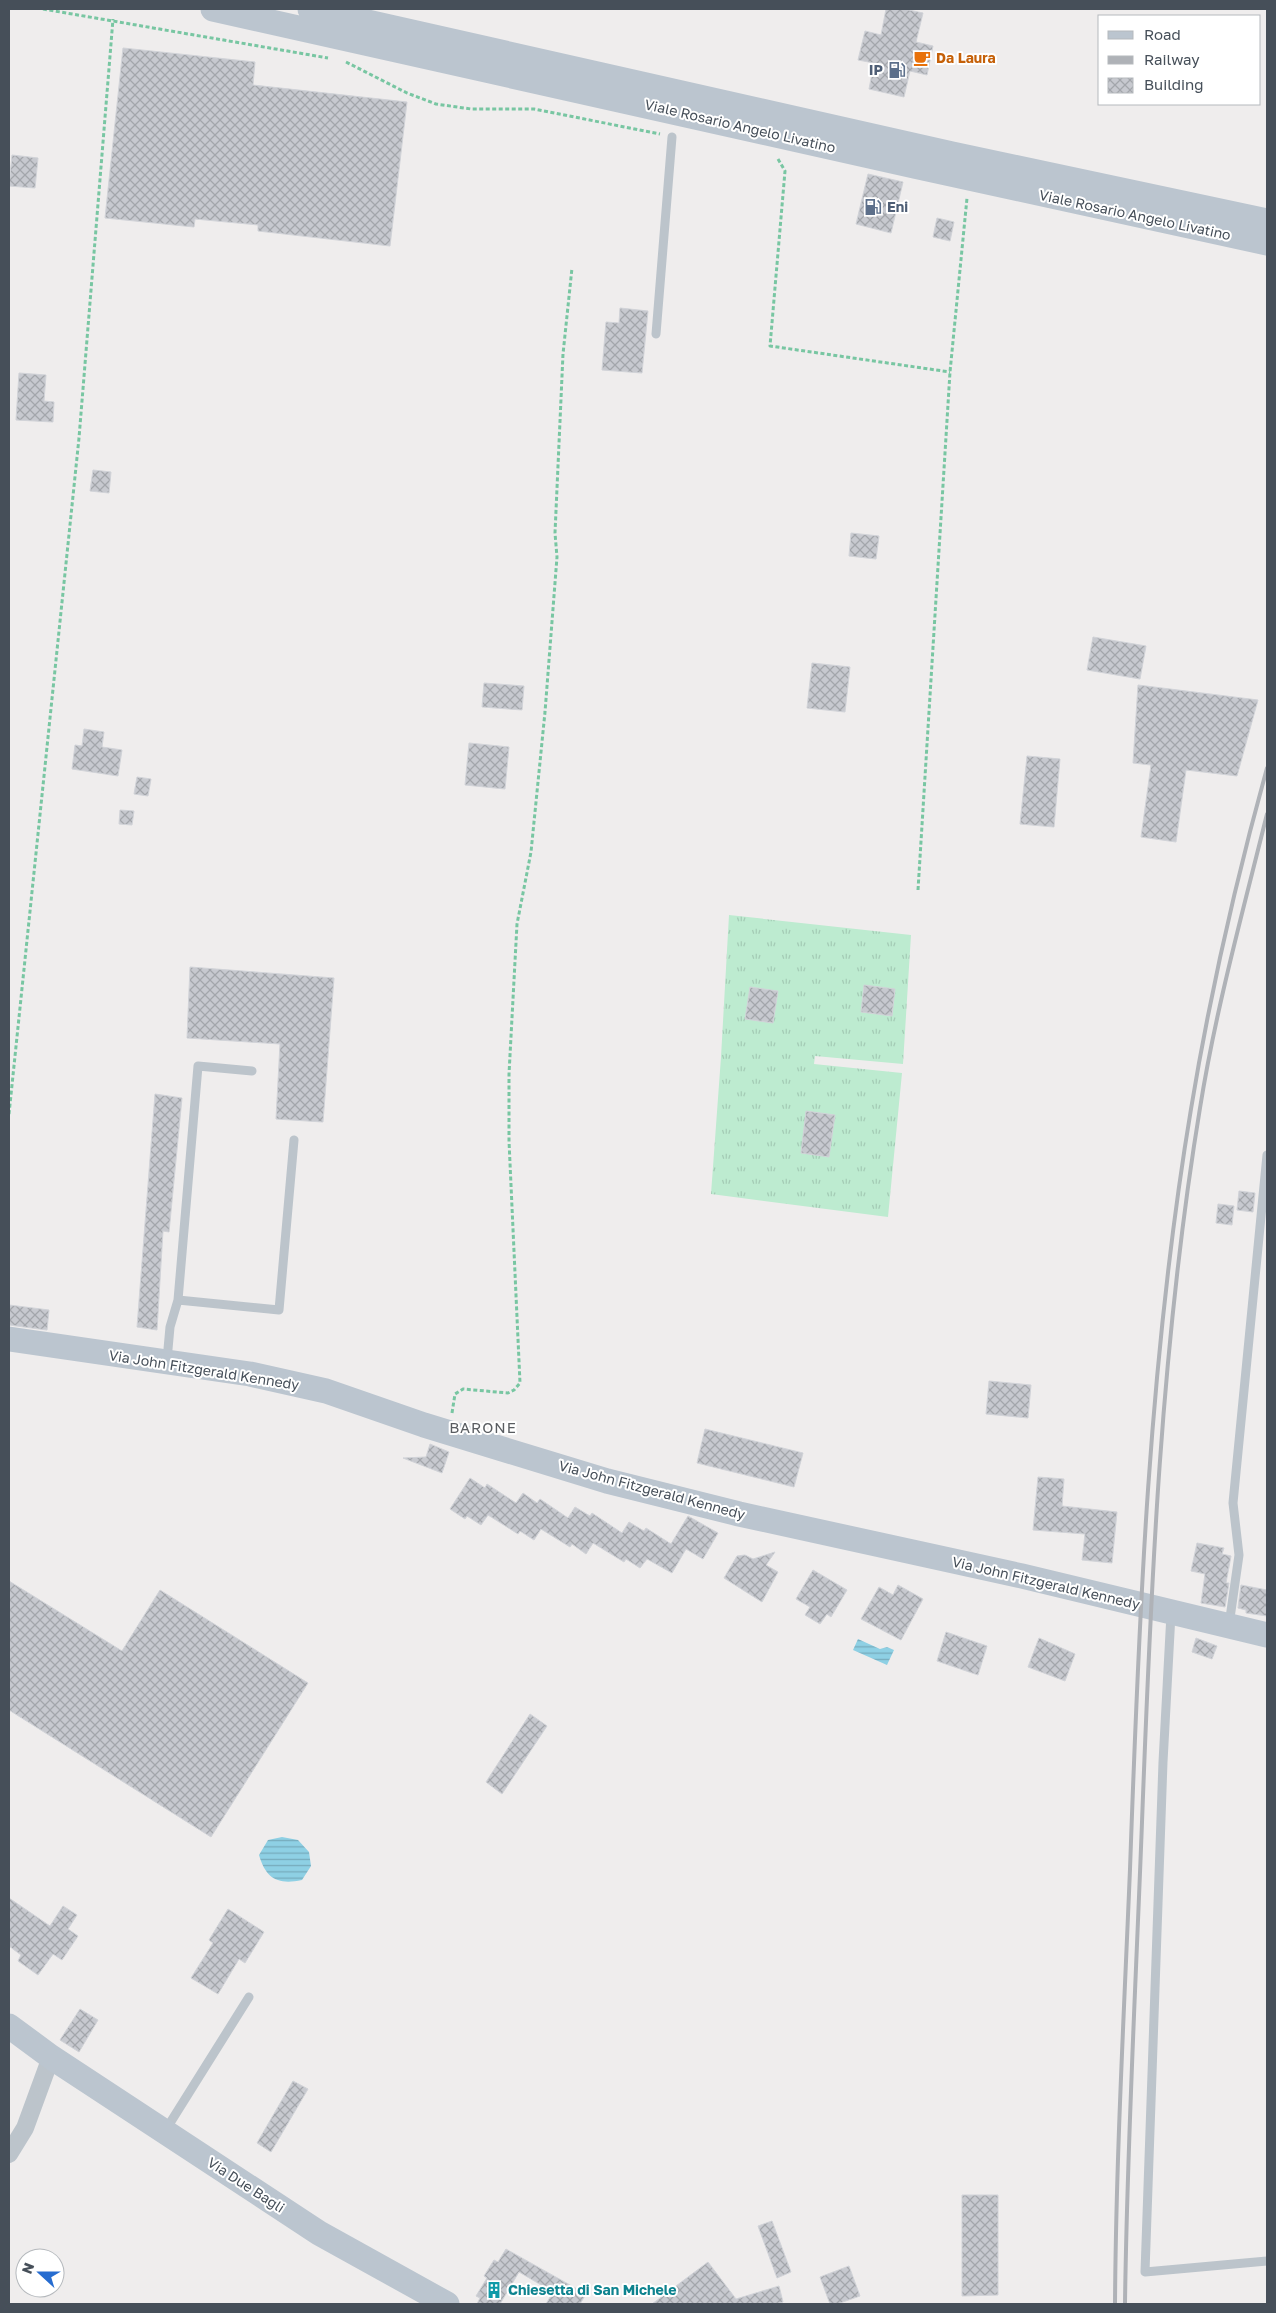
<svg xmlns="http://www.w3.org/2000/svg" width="1276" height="2313" font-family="'Golos Text',sans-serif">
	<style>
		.grass { fill: url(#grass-tufts) }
		.water { fill: url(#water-rules) }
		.building { fill: url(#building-cross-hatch); stroke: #d1d3d8 }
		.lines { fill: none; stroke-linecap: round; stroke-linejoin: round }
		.path { stroke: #78c6a2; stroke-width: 3; stroke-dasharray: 4 2.5; stroke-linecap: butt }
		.lane { stroke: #bcc4cb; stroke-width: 9 }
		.street { stroke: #bcc4cb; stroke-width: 18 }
		.secondary { stroke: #bbc5cf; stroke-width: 25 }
		.rail { stroke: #afb2b7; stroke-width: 4 }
		.labels { text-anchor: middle; stroke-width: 4; stroke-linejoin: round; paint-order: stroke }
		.food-label { font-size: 14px; font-weight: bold; fill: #c56008; stroke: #fff; text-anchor: start }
		.service-label { font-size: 14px; font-weight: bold; fill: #4e5e75; stroke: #fff; text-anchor: end }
		.street-label { font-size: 14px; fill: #464f59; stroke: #fff }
		.culture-label { font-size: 14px; font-weight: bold; fill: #0d838f; stroke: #fff; text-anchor: start }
		.neighbourhood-label { font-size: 15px; letter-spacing: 1px; fill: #5a5d61; stroke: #fff }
	</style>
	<defs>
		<pattern id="grass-tufts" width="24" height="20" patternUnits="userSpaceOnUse" patternTransform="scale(1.25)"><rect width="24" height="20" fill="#bdebd0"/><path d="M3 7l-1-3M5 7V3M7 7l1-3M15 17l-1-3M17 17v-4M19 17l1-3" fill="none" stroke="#a4cbb5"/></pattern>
		<pattern id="water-rules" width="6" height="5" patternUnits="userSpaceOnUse" patternTransform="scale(1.25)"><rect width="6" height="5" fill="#8ed0e4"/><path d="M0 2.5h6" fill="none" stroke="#76abbc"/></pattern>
		<pattern id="building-cross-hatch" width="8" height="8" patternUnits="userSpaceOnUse" patternTransform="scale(1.25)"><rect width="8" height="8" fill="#c7c9cf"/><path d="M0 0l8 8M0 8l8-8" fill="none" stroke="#a3a6ab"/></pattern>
	</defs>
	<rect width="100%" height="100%" fill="#efeded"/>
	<path class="grass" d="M729 915 911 935 903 1064 815 1056 814 1064 902 1073 888 1217 711 1194 721 1057Z"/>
	<path class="water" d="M858 1639 880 1649 887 1647 894 1650 887 1665 853 1650Z
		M282 1837 298 1840 309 1852 311 1866 302 1880C278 1885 266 1879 259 1855L268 1840Z"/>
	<path class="building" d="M886 9H904L923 13 916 42 933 46 927 75 910 71 904 97 869 89 874 63 858 60 865 31 881 35Z
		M123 48 255 62 253 85 407 102 390 246 258 231V225L195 219 194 227 105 218Z
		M12 155 38 158 35 188 9 186Z
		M868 174 903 182 891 233 856 224Z
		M937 218 954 222 950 241 933 237Z
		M620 308 648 311 642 373 602 370 606 322 619 323Z
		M19 373 46 375 44 401 54 402 53 422 16 420Z
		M93 470 111 472 109 493 90 491Z
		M851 533 879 536 876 559 849 556Z
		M1093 637 1146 646 1140 679 1087 670Z
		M812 663 850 667 845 712 807 708Z
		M484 683 524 686 522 710 482 707Z
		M1138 685 1258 700 1237 776 1186 770 1176 842 1141 837 1151 765 1133 763Z
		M84 729 104 732 102 747 122 750 118 776 72 769 75 745 82 746Z
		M469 743 509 747 505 789 465 785Z
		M1027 756 1060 759 1054 827 1020 824Z
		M137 777 151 779 148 796 134 794Z
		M120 810 134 811 132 825 119 824Z
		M190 967 334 978 323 1122 276 1119 280 1044 187 1038Z
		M864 985 895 989 892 1016 861 1012Z
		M750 987 778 991 773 1023 745 1019Z
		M155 1094 182 1098 169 1232 163 1231 157 1330 137 1327Z
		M806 1111 835 1115 829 1157 801 1153Z
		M1239 1191 1255 1193 1253 1212 1237 1210Z
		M1218 1204 1234 1206 1232 1225 1216 1223Z
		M9 1305 49 1310 47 1330 9 1325Z
		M989 1381 1031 1385 1028 1418 986 1414Z
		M705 1429 803 1453 794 1487 697 1463Z
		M430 1444 449 1452 442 1473 403 1458 426 1457Z
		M1038 1477 1064 1479 1062 1506 1117 1512 1112 1563 1082 1560 1085 1534 1033 1530Z
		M470 1478 485 1488 487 1484 516 1503 523 1493 537 1503 540 1499 568 1518 575 1507 590 1516 592 1513 622 1533 629 1522 644 1531 646 1528 671 1544 688 1516 718 1533 703 1559 686 1549 672 1573 647 1559 640 1568 626 1559 624 1562 593 1543 586 1554 572 1544 570 1547 541 1529 534 1540 520 1531 518 1534 488 1515 481 1525 467 1516 465 1519 450 1509Z
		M1197 1543 1224 1548 1222 1554 1231 1556 1226 1583H1229L1225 1607 1201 1603 1205 1574 1191 1571Z
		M775 1552 766 1565 778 1572 762 1602 724 1578 737 1556 745 1555 753 1559Z
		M813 1570 847 1590 831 1617 827 1614 820 1624 805 1615 810 1607 796 1599Z
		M9 1581 122 1651 160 1590 308 1683 211 1837 9 1710Z
		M898 1585 923 1599 901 1640 861 1619 879 1587 893 1595Z
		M1241 1585 1267 1590V1616L1246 1613V1610L1238 1608Z
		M946 1632 987 1646 978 1675 937 1661Z
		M1039 1638 1075 1654 1065 1681 1028 1667Z
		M1196 1638 1217 1646 1212 1659 1192 1652Z
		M530 1714 547 1726 502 1794 486 1782Z
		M9 1898 50 1926 63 1906 77 1915 68 1929 78 1936 62 1960 53 1954 38 1975 18 1961 21 1955 9 1946Z
		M228 1909 264 1932 245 1963 239 1959 218 1994 191 1978 213 1943 209 1940Z
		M80 2009 98 2020 79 2052 60 2040Z
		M293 2081 308 2089 271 2152 257 2143Z
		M962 2195H998V2295L962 2296Z
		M772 2221 791 2272 777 2278 758 2226Z
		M506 2249 586 2294 580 2304H546L553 2292 519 2272 500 2304H477L480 2298 476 2296 487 2278 484 2276 494 2260 498 2262Z
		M708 2262 736 2299 779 2286 783 2302 775 2304H652Z
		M849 2266 860 2296 837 2304H830L820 2277Z"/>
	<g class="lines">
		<path class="path" d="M43 9 328 58
			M346 62 407 93 436 104 471 109H534L660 134
			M778 159 785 171 770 346 950 372
			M918 890 950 372 967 198
			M9 1114 79 438 113 19
			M452 1413 455 1394 463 1389 508 1393 514 1390 520 1383 509 1141V1074L517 924 531 852 545 712 557 557 555 533 563 354 572 268"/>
		<path class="lane" d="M656 334 672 137
			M178 1300 279 1310 294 1140
			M167 1360 170 1327 178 1300 198 1066 252 1071
			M1171 1614 1163 1762 1145 2272 1267 2261
			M1229 1625 1239 1555 1233 1503 1267 1155
			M165 2131 249 1997"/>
		<path class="street" d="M9 2154 25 2128 51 2057"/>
		<path class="secondary" d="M213 9C565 87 915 168 1267 243
			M310 9 952 154 1267 221
			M9 1339 250 1374 326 1391 424 1425 607 1481 739 1514 1022 1576 1267 1635
			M9 2026 51 2057 319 2233 447 2304"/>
		<path class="rail" d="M1115 2304C1116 2159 1124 2014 1130 1869 1139 1615 1149 1360 1191 1109 1210 994 1236 880 1267 768
			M1125 2304C1127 2143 1136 1982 1142 1822 1151 1583 1161 1344 1200 1108 1216 1008 1243 911 1267 814"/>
	</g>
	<defs>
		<g id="cafe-bare" transform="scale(1.35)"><path d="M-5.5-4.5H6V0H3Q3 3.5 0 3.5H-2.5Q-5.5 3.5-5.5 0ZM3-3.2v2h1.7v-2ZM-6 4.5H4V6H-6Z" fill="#e8710a" stroke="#fff" stroke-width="2.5" paint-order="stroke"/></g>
		<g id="fuel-bare" transform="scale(1.35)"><path d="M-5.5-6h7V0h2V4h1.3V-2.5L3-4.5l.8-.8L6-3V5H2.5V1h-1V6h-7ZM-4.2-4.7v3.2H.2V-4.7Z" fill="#5c6f8a" stroke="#fff" stroke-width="2.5" paint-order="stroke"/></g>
		<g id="building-bare" transform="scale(1.35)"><path d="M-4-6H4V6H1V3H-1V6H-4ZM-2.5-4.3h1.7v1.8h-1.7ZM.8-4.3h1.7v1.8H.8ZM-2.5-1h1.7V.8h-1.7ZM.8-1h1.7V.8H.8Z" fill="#0f9aa8" stroke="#fff" stroke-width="2.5" paint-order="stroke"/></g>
	</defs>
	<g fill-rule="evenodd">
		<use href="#cafe-bare" x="922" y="58"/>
		<use href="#fuel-bare" x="897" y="70"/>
		<use href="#fuel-bare" x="873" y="207"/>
		<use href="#building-bare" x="494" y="2290"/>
	</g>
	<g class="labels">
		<g class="food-label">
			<text x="936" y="63">Da Laura</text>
		</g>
		<g class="service-label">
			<text x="883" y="75">IP</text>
			<text x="887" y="212" text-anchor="start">Eni</text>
		</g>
		<g class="street-label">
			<text transform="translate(740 126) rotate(13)" y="5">Viale Rosario Angelo Livatino</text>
			<text transform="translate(1135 215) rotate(12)" y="5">Viale Rosario Angelo Livatino</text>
			<text transform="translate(204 1370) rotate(9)" y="5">Via John Fitzgerald Kennedy</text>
			<text transform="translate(652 1490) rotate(15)" y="5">Via John Fitzgerald Kennedy</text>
			<text transform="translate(1046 1583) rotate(13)" y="5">Via John Fitzgerald Kennedy</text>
			<text transform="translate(246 2185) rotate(33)" y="5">Via Due Bagli</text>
		</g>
		<g class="culture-label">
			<text x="508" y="2295">Chiesetta di San Michele</text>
		</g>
		<g class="neighbourhood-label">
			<text x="483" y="1433">BARONE</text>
		</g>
	</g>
	<rect width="1276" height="2313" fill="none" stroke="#464f59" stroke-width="20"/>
	<rect x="1098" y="15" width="162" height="90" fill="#ffffff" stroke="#b5b9bd"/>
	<rect x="1108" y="31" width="25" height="8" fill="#bbc5cf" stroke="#b5b9bd"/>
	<text x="1144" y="40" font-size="15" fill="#464f59">Road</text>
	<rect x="1108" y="56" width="25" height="8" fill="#afb2b7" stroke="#b5b9bd"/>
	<text x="1144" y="65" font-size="15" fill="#464f59">Railway</text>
	<rect x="1108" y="78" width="25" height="15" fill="url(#building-cross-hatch)" stroke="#b5b9bd"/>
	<text x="1144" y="90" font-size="15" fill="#464f59">Building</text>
	<g transform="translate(40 2273) rotate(291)"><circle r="24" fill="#ffffff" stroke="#b5b9bd"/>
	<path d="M0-4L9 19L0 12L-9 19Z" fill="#266cd0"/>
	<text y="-8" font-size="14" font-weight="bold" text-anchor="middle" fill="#464f59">N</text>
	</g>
</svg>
